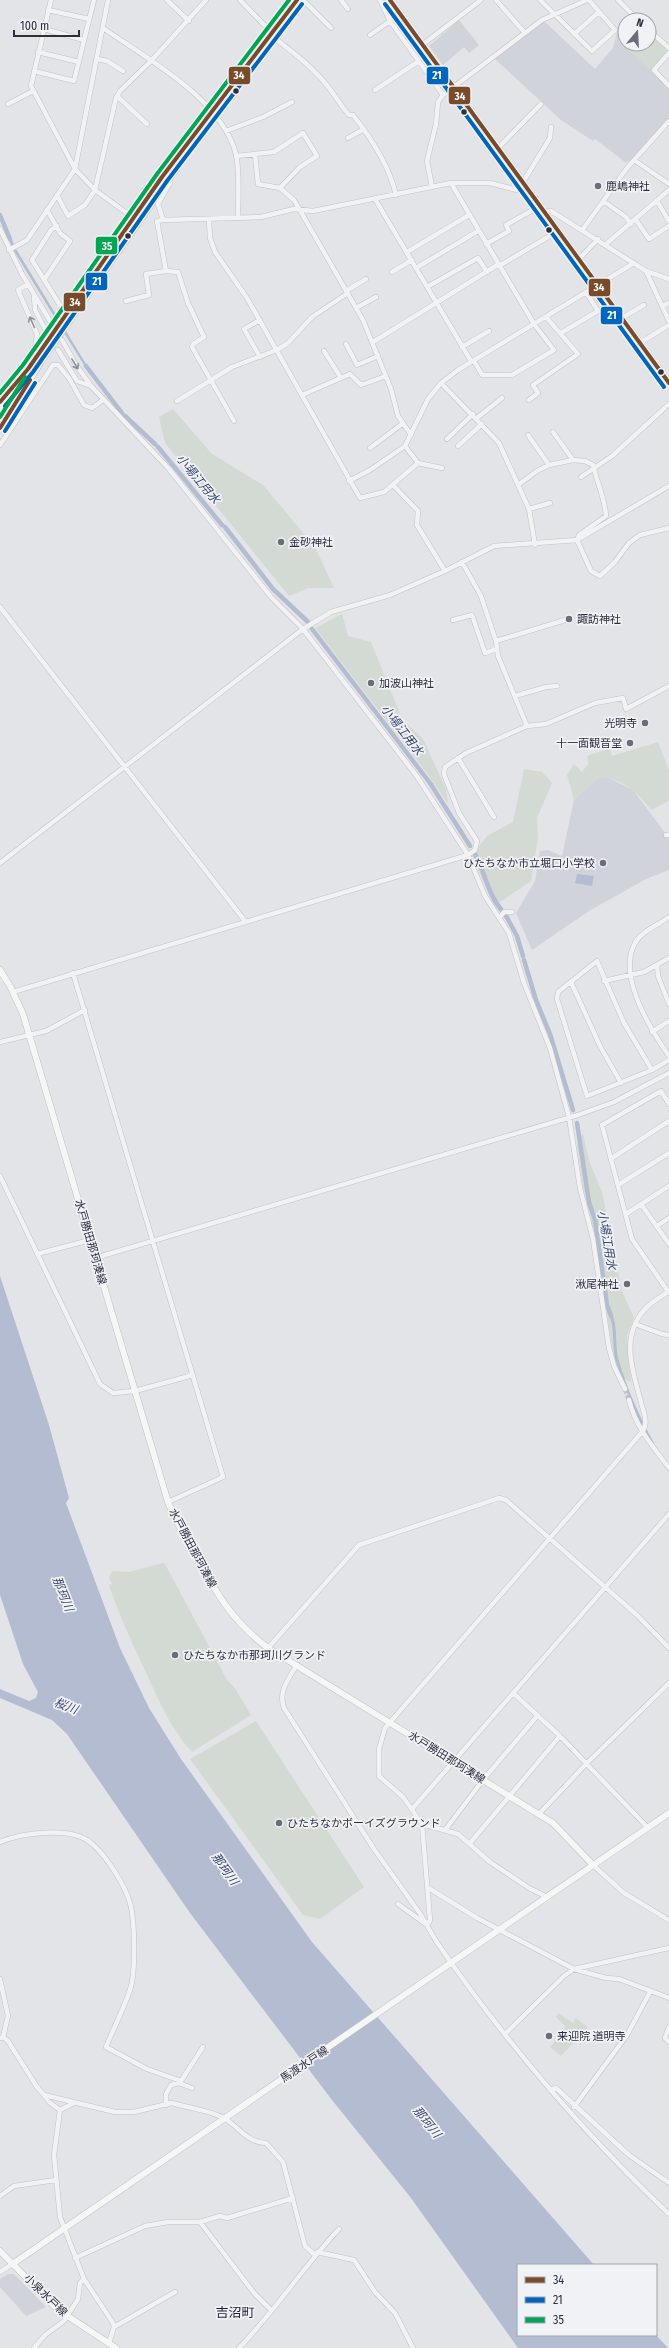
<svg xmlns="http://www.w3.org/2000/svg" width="669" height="2348" font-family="'Fira Sans Condensed','Noto Sans JP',sans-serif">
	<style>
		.built { fill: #d1d3da }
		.green { fill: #d2dad3 }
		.water { fill: #b3bcd0 }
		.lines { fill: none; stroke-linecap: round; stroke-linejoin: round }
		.canal { stroke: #b3bcd0; stroke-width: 4.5 }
		.minor-tunnel { stroke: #bec0c5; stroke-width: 4.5; stroke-dasharray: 4.5 2; stroke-linecap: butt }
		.minor-casing { stroke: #c1c2c5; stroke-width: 5.5 }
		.major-casing { stroke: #bfc1c4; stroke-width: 7 }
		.highway-casing { stroke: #b5b7bc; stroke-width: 8 }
		.minor { stroke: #f2f2f4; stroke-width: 4.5 }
		.major { stroke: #f6f6f6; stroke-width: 6 }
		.highway { stroke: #f6f6f6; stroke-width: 7 }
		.bus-1-casing { stroke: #f1f2f6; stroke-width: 7 }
		.bus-2-casing { stroke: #f1f2f6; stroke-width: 7 }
		.bus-3-casing { stroke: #f1f2f6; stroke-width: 7 }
		.bus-1 { stroke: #7a4b2a; stroke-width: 4 }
		.bus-2 { stroke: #0065bd; stroke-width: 4 }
		.bus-3 { stroke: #00a651; stroke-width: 4 }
		.oneway { stroke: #8e909a }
		.bus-dot { fill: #2b2f3f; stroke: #f1f2f6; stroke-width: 1.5 }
		.poi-dot { fill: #6b6e7a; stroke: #f1f2f6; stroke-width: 1.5 }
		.labels { text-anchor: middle; stroke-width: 3.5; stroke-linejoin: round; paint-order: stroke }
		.poi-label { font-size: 11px; fill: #2b2f3f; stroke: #f1f2f6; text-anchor: start }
		.street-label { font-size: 11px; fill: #2b2f3f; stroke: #f1f2f6 }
		.water-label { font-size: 12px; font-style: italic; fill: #38476f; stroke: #f1f2f6 }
		.quarter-label { font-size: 13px; fill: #1d2030; stroke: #f1f2f6 }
		.line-badge { stroke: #f1f2f6; stroke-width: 1.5 }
		.badge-label { font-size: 11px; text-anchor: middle; font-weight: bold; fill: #fff }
	</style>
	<rect width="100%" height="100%" fill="#e3e4e7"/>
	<path class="built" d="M459 20 479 45 469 53 464 47 443 65 429 46Z
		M544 21 595 69 613 48 618 30 625 23V44H649V33L669 50 651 71 669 89V119L632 161 625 162 595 139 593 141 561 120 495 59Z
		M599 777 609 778 633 790 669 838V870L646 879 589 911 532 950 516 913 535 881 540 851 548 850 562 856 574 800Z
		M8 2274H14L18 2278 46 2307 26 2316 0 2287V2279Z"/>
	<path class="green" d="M625 28V44H649V34L668 50 650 70 616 38Z
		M173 409 212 454 263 485 315 547 334 588H308L289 596 165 443 159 417Z
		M342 614 348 636 371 642 402 719 423 739 446 789 448 804 426 772 315 628Z
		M658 742 669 770V801L651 810C637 791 623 779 599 777L574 800 567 775 574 764 582 772 589 763 587 756 610 748 612 756Z
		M524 769 542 772 552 783 537 818 538 839 531 881 494 906 472 855 487 836 513 822Z
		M583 1133 589 1161 602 1192 622 1291 634 1318 627 1336 631 1382 621 1377 614 1358 594 1231 583 1187 577 1144Z
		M162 1563 165 1564 227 1680 234 1687 251 1715 192 1752C168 1726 156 1693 141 1662 129 1636 118 1612 109 1585L112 1584 109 1578 112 1571 130 1572Z
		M256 1721 364 1887 320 1919 303 1915 190 1759Z
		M558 2013 573 2023 576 2018 588 2027 561 2056 550 2047 566 2027 556 2017Z"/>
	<path class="water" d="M10 235 16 249 89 369 87 370 14 251 7 236Z
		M577 874 594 876 592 886 575 883Z
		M0 1276 49 1425 69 1498 66 1503 120 1648 149 1708 181 1759 312 1942 594 2265H518V2335H656L668 2348H518L411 2198 332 2100 190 1913 67 1734 52 1720 0 1698V1689L29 1701 36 1698 38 1692 23 1664 0 1595Z
		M611 1310C619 1329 614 1344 619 1361 627 1389 640 1417 654 1443H651C637 1418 625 1390 616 1362 611 1344 616 1330 608 1311Z"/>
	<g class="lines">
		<path class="canal" d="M0 215 10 239
			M86 366 122 413
			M125 416 155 444
			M158 447 222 525
			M225 527 273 589 308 622
			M312 629 430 783 470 846
			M475 854C486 875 487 893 503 912
			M505 914 517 936 523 956
			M524 960 536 1000 550 1034 573 1110
			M577 1123 589 1202 595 1220 607 1305 611 1316"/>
		<path class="minor-tunnel" d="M625 1389 629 1400"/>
		<g class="minor-casing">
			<path id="minor" d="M51 0 31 86 75 169 95 190 135 219
				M167 0 189 21
				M240 0 272 33
				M303 0 331 28
				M341 0 348 9
				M380 0 390 21 443 95
				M496 0 525 33
				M540 0 592 51 615 30 589 0
				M618 0 638 20
				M48 10 89 19
				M103 28C147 59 221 98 236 154 240 172 238 199 238 218
				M44 29 84 40
				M649 30 669 48
				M574 34 599 12
				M271 35C289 50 310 64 325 83 334 93 340 105 349 115H353C372 139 389 165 396 195
				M370 35 390 21
				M422 45 481 0
				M38 52 79 62
				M669 53 654 70 669 86
				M97 59 107 61 123 71
				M34 71 74 81 94 0
				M375 90 419 61
				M117 96 147 124
				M8 104 33 91
				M226 131 263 117 292 102
				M348 138 364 129
				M498 148 541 104
				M255 154 258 184 280 188 294 200 363 320 391 389 398 416 411 435
				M236 156 274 152 303 133 317 156 300 167 280 188
				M634 160 669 184
				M523 182 550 138 551 127
				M451 183 534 324 554 350 512 375H482L474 361
				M432 187 427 161 436 124 438 102 443 95 542 20 587 0
				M57 195 68 216 85 205 95 190 116 98 120 91 151 61 206 0
				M375 199 471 361
				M603 201 626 217 631 224
				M657 201 669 221
				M544 212 551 211 646 271 669 279
				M163 220 158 204 170 183 167 180
				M209 220 210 238 215 252 247 298 360 498 384 492 418 463
				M636 220 649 239 669 226
				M57 226 51 230 32 260 66 315
				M0 229 22 274 53 326
				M583 229 627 168 669 121
				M486 244 509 231 506 225 540 206
				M606 244 669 190
				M9 250 27 240 75 169 108 0
				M407 252 469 215
				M579 259 598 239
				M499 266 558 231
				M416 268 478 231
				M166 271 157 221 163 220 261 217 294 209 313 211 451 183H490L521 191H529
				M646 271 669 321
				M392 272 412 260
				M44 280 70 241 60 233 47 210
				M28 284 18 290 37 334 35 350 37 356
				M427 287 478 258 487 272
				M346 291 366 279
				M34 296 35 310 46 331
				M126 301 149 295 146 274 166 271 178 272 188 303 204 337 193 344 192 347 234 421
				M662 306 669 303
				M356 308 376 297
				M622 318 644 305
				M561 333 598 311 586 292
				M62 340 76 365 92 387 169 469 271 597 303 629 416 775 468 855 485 896 509 933 524 983 550 1048 569 1117 580 1188 593 1239 609 1348 614 1366 625 1389
				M373 342 499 264
				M640 343 669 325
				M346 344 357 365 378 356
				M462 347 489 331
				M58 350 77 381 91 386
				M324 351 341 378
				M260 357 244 329 260 320
				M441 383 499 443 529 509 535 545
				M302 395 350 374 361 385 386 376
				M529 400 538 393 533 385 578 354 546 317
				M177 401 232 367 277 350 288 343 312 317 348 293
				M477 418 502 398
				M553 432 573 460
				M528 435 549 465
				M447 439 473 414
				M0 445 53 365H58L69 378 84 405 92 408 103 400
				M405 446 418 463 442 468
				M458 446 482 424
				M370 448 402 424
				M581 477 612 456 669 404
				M349 481 370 470 405 446 428 399 441 383 458 370 634 263
				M518 485 537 471 549 465 573 460 585 461 593 465C597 483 605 498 606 516L579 535 577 540 591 571 600 576 615 562 629 543 640 535 669 528
				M394 486 418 511 417 525 445 571
				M529 509 550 503
				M462 562 481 596 496 641 498 656 527 726
				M0 607 245 921
				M453 620 472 615 485 653 497 649
				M496 641 565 620
				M515 696 546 687 557 686
				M458 758 494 817
				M666 835H669
				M0 863 303 629 331 612 390 595 445 571 494 546 577 540 669 486
				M500 917 504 912H512
				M669 917C658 925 642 931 635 943 617 976 651 1030 669 1056
				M657 965 658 976 669 1004
				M73 973 223 1477 168 1502
				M604 981 644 972 669 958
				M571 982 600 1046 621 1083
				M13 992 468 855 475 850 477 841 459 813 444 774 445 767 466 753 527 726 546 724 595 703 623 698 626 709 669 686
				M652 1032 669 1021
				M0 1042 46 1031 85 1010
				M652 1070 624 1023 597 961 558 992 557 999 587 1096 652 1070 669 1060
				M669 1104 661 1091 602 1125 632 1239 669 1293
				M612 1158 669 1121
				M0 1176 100 1384 113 1393 135 1391 193 1375
				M618 1185 669 1153
				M641 1204 669 1244
				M626 1214 669 1186
				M657 1226 669 1218
				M37 1254 90 1240
				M95 1258 578 1115 614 1102 669 1073
				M635 1324 662 1334 669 1335
				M629 1400C635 1426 653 1447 669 1468
				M268 1648 359 1545 499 1498 506 1500 638 1616 669 1648
				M296 1666C288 1680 278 1692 284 1708L374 1849 421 1915 436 1941C504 2040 582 2132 669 2214
				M513 1693 560 1736 648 1828
				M413 1808 669 1514
				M539 1814 586 1764 669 1683
				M422 1824 458 1834 490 1862 529 1888 547 1897
				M445 1830 483 1780 538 1715
				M0 1842C22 1833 71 1826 91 1843 106 1855 125 1885 130 1903 135 1920 135 1965 132 1982 129 1999 113 2029 106 2047L147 2069 181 2081 203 2047
				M470 1843 560 1736
				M593 1865 624 1893 669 1920
				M427 1887 477 1918 574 1969 606 1978 619 1979 669 1998
				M398 1904 427 1925 430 1920 422 1824 403 1797 379 1776V1749L385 1728 642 1432C648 1424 645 1416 642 1406 634 1374 619 1339 644 1310 650 1303 660 1297 668 1292
				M0 1979 8 2016 3 2037
				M669 2027 665 2038 669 2042
				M505 2034 564 1976 574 1969 669 1948
				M0 2038 3 2037 8 2041 37 2087 44 2095 115 2112H134L171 2103 176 2104C189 2108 217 2112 227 2120 240 2129 249 2143 266 2143L283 2162 305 2246 315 2255
				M550 2090 556 2088 629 2155 669 2183
				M44 2095 49 2102 60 2110 74 2103
				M166 2105V2094L171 2085 179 2083 192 2088
				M574 2107 627 2035 650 1992
				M60 2110 54 2155 60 2217 84 2279 113 2323 114 2327 109 2343
				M0 2196 14 2186 56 2180
				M200 2222 254 2293 271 2310
				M317 2252 354 2260 375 2292 395 2313 413 2348
				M75 2258 145 2226 168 2222H200L220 2216 227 2218 293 2198
				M0 2272 14 2263
				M114 2327 175 2292
				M34 2348 45 2335 64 2321 78 2299 80 2283 84 2279
				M239 2348C275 2311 303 2267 339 2229"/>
		</g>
		<g class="major-casing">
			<path id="major" d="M390 0 669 383
				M0 970 10 986 23 1014 168 1502C176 1522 186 1539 196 1557 217 1594 233 1622 268 1648L553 1823 593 1865
				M0 2251 57 2309 116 2348
				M14 2263 669 1813"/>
		</g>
		<g class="highway-casing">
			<path id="highway" d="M0 408 162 177 297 0
				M0 419 8 408
				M0 428 42 359 212 117 213 112"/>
		</g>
		<use href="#minor" class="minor"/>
		<use href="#major" class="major"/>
		<use href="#highway" class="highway"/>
		<g class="bus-1-casing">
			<path id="bus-1" d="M390 0 669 383
				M0 402 28 369 162 177 297 0
				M0 428 30 380"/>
		</g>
		<g class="bus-2-casing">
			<path id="bus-2" d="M385 4 664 387
				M5 406 33 372 167 181 302 4
				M5 431 35 383"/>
		</g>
		<g class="bus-3-casing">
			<path id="bus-3" d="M0 393 23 365 157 174 289 0
				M0 417 25 377"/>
		</g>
		<use href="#bus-1" class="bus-1"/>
		<use href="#bus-2" class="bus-2"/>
		<use href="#bus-3" class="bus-3"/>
	</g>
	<defs><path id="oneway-shaft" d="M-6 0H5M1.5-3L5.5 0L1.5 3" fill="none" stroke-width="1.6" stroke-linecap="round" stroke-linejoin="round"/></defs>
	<g class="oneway">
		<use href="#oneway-shaft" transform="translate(32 322) rotate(-114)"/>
		<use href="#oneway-shaft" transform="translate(75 364) rotate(58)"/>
	</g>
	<g class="bus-dot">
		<circle cx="236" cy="91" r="3.5"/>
		<circle cx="464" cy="112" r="3.5"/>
		<circle cx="549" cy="230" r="3.5"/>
		<circle cx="128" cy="236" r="3.5"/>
		<circle cx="661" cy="372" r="3.5"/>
	</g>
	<g class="poi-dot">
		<circle cx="598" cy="186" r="4"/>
		<circle cx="281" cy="542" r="4"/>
		<circle cx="569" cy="619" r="4"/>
		<circle cx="371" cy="683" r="4"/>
		<circle cx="645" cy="723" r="4"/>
		<circle cx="630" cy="743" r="4"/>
		<circle cx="603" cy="863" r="4"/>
		<circle cx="627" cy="1284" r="4"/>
		<circle cx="175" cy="1655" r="4"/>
		<circle cx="279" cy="1823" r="4"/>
		<circle cx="549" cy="2036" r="4"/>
	</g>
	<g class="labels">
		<g class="poi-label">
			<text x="606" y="190">鹿嶋神社</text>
			<text x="289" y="546">金砂神社</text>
			<text x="577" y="623">諏訪神社</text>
			<text x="379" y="687">加波山神社</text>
			<text x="637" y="727" text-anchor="end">光明寺</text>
			<text x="622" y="747" text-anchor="end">十一面観音堂</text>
			<text x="595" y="867" text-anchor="end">ひたちなか市立堀口小学校</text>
			<text x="619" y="1288" text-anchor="end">湫尾神社</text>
			<text x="183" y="1659">ひたちなか市那珂川グランド</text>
			<text x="287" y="1827">ひたちなかボーイズグラウンド</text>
			<text x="557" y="2040">来迎院 道明寺</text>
		</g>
		<g class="street-label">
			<text transform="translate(91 1242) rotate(74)" y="4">水戸勝田那珂湊線</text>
			<text transform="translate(193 1548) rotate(62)" y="4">水戸勝田那珂湊線</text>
			<text transform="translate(447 1757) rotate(32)" y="4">水戸勝田那珂湊線</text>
			<text transform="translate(304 2064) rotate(-34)" y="4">馬渡水戸線</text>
			<text transform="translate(46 2295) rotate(44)" y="4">小泉水戸線</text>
		</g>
		<g class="water-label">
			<text transform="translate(198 479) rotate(50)" y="4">小場江用水</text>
			<text transform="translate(402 730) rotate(52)" y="4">小場江用水</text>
			<text transform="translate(607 1240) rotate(80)" y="4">小場江用水</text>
			<text transform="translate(63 1594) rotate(68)" y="4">那珂川</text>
			<text transform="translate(66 1706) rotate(21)" y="4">桜川</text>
			<text transform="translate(225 1869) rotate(54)" y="4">那珂川</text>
			<text transform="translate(427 2122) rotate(51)" y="4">那珂川</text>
		</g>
		<g class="quarter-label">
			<text x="235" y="2317">吉沼町</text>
		</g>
	</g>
	<g class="line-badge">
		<rect x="426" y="66" width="23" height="19" rx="4" fill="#0065bd"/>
		<rect x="228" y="66" width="23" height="19" rx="4" fill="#7a4b2a"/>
		<rect x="448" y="86" width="23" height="19" rx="4" fill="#7a4b2a"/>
		<rect x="95" y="236" width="23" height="19" rx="4" fill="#00a651"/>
		<rect x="85" y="272" width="23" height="19" rx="4" fill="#0065bd"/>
		<rect x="588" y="278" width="23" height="19" rx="4" fill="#7a4b2a"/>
		<rect x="63" y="292" width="23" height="20" rx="4" fill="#7a4b2a"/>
		<rect x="600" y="306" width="23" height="19" rx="4" fill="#0065bd"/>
	</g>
	<g class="badge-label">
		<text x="437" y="79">21</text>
		<text x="239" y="79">34</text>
		<text x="460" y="100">34</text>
		<text x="107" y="250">35</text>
		<text x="97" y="285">21</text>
		<text x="599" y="291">34</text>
		<text x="75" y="306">34</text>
		<text x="612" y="319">21</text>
	</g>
	<rect x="517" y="2264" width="140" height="72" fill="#f1f2f6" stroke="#a2a4ad"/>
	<rect x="525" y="2277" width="20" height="6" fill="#7a4b2a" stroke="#a2a4ad"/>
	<text x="553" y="2284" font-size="12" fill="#2b2f3f">34</text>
	<rect x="525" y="2297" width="20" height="6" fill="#0065bd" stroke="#a2a4ad"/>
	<text x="553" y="2304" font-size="12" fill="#2b2f3f">21</text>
	<rect x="525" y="2317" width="20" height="6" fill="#00a651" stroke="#a2a4ad"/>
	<text x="553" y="2324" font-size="12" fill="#2b2f3f">35</text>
	<g transform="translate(637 32) rotate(18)"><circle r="19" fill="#f1f2f6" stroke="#a2a4ad"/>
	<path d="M0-3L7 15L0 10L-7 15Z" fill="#6b6e7a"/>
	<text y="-6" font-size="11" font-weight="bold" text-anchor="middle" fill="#2b2f3f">N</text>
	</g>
	<path d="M14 30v6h65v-6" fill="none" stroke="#2b2f3f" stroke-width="2"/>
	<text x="20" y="30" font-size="12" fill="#2b2f3f" stroke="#f1f2f6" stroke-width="3" paint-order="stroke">100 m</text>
</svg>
